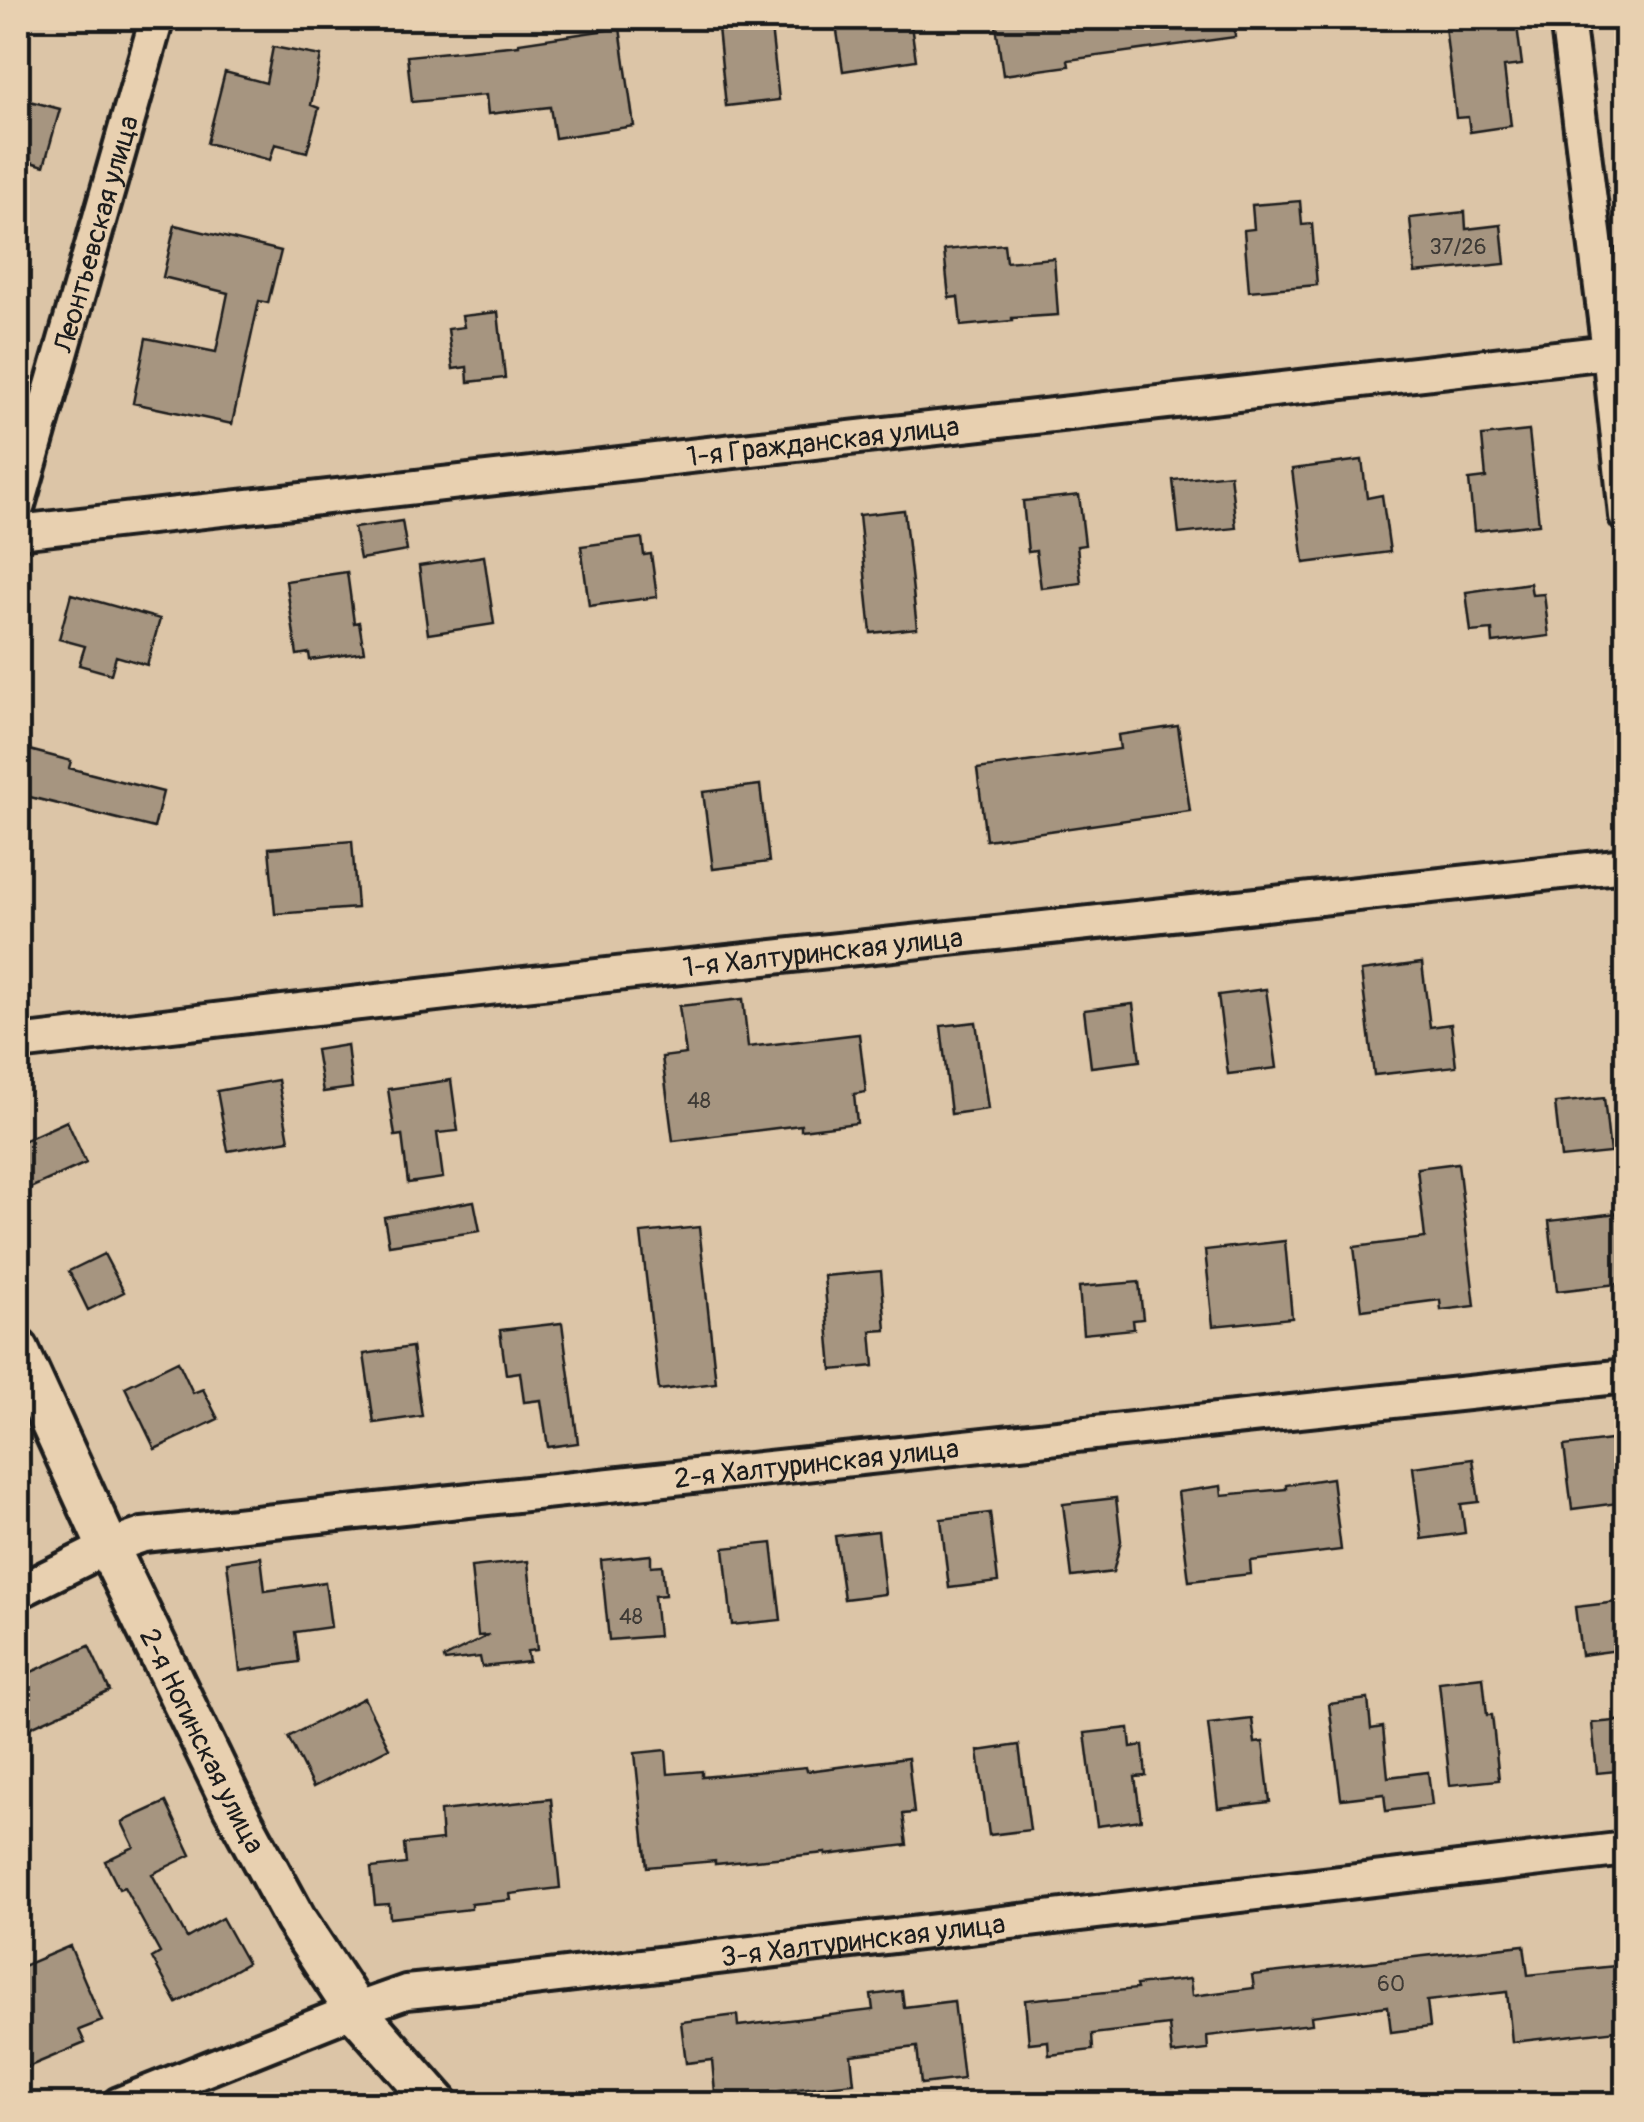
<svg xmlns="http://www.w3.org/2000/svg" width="1644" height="2122" font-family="Pangolin,sans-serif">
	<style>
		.building { fill: #a69580; stroke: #1c1c1c; stroke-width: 2.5 }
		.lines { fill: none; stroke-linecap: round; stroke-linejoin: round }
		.minor-casing { stroke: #1c1c1c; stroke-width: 40 }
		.tertiary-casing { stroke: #1c1c1c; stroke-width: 48 }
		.minor { stroke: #e8d0b0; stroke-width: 32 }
		.tertiary { stroke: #e8d0b0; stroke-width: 40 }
		.labels { text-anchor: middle; stroke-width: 9; stroke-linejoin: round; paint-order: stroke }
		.number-label { font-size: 22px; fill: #3e3a35 }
		.street-label { font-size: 28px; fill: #1c1c1c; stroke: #e8d0b0 }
	</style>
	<rect width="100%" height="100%" fill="#dcc5a7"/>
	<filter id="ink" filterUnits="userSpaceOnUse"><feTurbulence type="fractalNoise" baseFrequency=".01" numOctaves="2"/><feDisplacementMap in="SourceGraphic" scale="20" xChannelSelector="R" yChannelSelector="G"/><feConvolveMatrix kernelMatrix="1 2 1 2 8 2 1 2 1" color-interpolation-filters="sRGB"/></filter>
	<g filter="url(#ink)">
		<path class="building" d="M717 18H770L779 100 726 106Z
			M835 18H910L916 60 843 71Z
			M995 18H1234L1235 37 1068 60 1069 66 1003 75Z
			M1444 18H1516L1522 65 1504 67 1511 126 1470 132 1468 117 1456 118Z
			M620 28 634 126 555 138 550 107 488 114 486 95 412 102 407 56 519 45V43Z
			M273 47 321 56 311 105 319 108 307 152 275 144 270 160 207 143 225 72 266 83Z
			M18 98 60 109 44 166 18 158Z
			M1300 201 1302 225 1312 224 1317 285 1249 291 1244 230 1254 229 1252 205Z
			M1465 212 1466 229 1501 225 1505 264 1415 273 1410 218Z
			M175 225 281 251 268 303 259 301 232 424 133 403 146 338 216 352 228 293 163 277Z
			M1004 244 1006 262 1054 258 1058 315 1012 318V321L961 326 958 297 949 298 944 250Z
			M498 312 505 378 468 382 467 367 453 369 448 329 464 327 462 316Z
			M1529 431 1539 524 1474 531 1469 480 1486 478 1482 436Z
			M1362 460 1367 498 1382 495 1390 552 1304 563 1292 469Z
			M1230 474 1236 528 1179 534 1173 480Z
			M1079 495 1085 545 1077 546 1081 583 1041 588 1036 551 1028 552 1023 501Z
			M904 510 917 628 871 633 859 515Z
			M402 521 407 551 360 559 354 528Z
			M642 538 644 555 651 554 657 597 589 606 581 546Z
			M484 556 494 624 428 634 419 566Z
			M347 572 354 623 359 622 364 652 310 660 309 653 297 655 286 581Z
			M1530 583 1532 595 1544 594 1549 636 1493 643 1492 630 1471 632 1466 592Z
			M71 594 160 619 147 665 116 656 111 674 79 665 85 646 59 639Z
			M1178 726 1190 811 986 840 977 769 1120 749 1118 735Z
			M18 747 71 761 69 768 163 792 154 828 18 794Z
			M760 785 769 862 713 869 703 792Z
			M352 841 357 908 275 914 269 848Z
			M1422 963 1430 1027 1451 1024 1456 1066 1374 1075 1361 971Z
			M1266 989 1277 1068 1228 1074 1218 995Z
			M743 999 748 1047 859 1034 866 1092 854 1094 857 1123 801 1130V1125L673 1141 662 1057 686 1054 679 1006Z
			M1133 1004 1140 1061 1091 1067 1084 1010Z
			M976 1022 988 1109 951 1114 941 1026Z
			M347 1045 352 1088 323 1092 316 1050Z
			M278 1080 289 1140 228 1151 217 1091Z
			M451 1080 458 1131 437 1133 443 1178 408 1183 402 1135 395 1136 388 1089Z
			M1604 1098 1610 1153 1561 1158 1555 1103Z
			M67 1121 86 1163 30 1188 18 1159V1143Z
			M1458 1163 1475 1306 1441 1310 1440 1300 1362 1310 1354 1247 1425 1238 1417 1168Z
			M474 1201 480 1231 389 1245 384 1217Z
			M1618 1213 1626 1283 1557 1291 1549 1221Z
			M699 1227 716 1383 659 1390 641 1233Z
			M1285 1241 1292 1318 1213 1326 1205 1250Z
			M104 1254 124 1292 88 1310 69 1271Z
			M881 1271 886 1330 871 1331 874 1366 832 1370 824 1276Z
			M1139 1282 1143 1319 1133 1320 1134 1329 1083 1334 1079 1287Z
			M562 1323 578 1443 548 1447 541 1400 524 1402 520 1372 506 1374 500 1330Z
			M412 1347 422 1416 374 1423 364 1354Z
			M178 1361 193 1393 203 1389 218 1419 155 1449 125 1387Z
			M1626 1438V1502L1572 1509 1564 1446Z
			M1473 1459 1479 1502 1461 1504 1465 1533 1422 1539 1413 1467Z
			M1332 1478 1341 1550 1250 1561 1251 1574 1189 1581 1178 1492 1221 1486 1222 1495 1286 1489V1485Z
			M1116 1498 1121 1541 1113 1572 1072 1577 1063 1504Z
			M990 1513 998 1582 949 1588 941 1519Z
			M878 1531 885 1594 844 1599 835 1536Z
			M772 1543 781 1620 732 1625 724 1548Z
			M651 1555V1566L662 1565 665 1595 654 1596 658 1636 609 1640 601 1560Z
			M261 1557 265 1591 325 1582 331 1627 295 1632 299 1662 240 1671 227 1562Z
			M528 1561 537 1650 527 1651 529 1662 482 1667 480 1657 445 1661 444 1658 489 1635 478 1636 471 1567Z
			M1626 1601V1649L1581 1655 1575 1607Z
			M89 1646 110 1691 18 1733V1678Z
			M1483 1677 1487 1715H1492L1499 1780 1450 1785 1439 1682Z
			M364 1698 389 1748 313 1787 288 1737Z
			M1368 1699 1371 1729 1383 1727 1388 1777 1428 1772 1432 1805 1386 1811 1384 1794 1341 1799 1329 1704Z
			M1252 1719 1255 1743 1263 1742 1270 1802 1218 1808 1208 1724Z
			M1626 1720V1770L1597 1773 1592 1723Z
			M1129 1728 1131 1747 1143 1745 1146 1776 1135 1777 1141 1820 1097 1826 1085 1733Z
			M1019 1745 1030 1830 989 1835 978 1751Z
			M666 1750 668 1774 702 1771V1777L806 1767 807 1771 908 1758 914 1813 903 1814 907 1845 826 1855V1853L715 1864V1861L647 1867 635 1753Z
			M551 1799 560 1888 510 1894 511 1900 471 1904V1909L390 1918 389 1904 375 1905 371 1868 406 1864 404 1844 442 1840 440 1811Z
			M166 1802 191 1855 152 1874 187 1938 222 1918 247 1963 177 2003 152 1958 160 1953 124 1887 119 1889 105 1861 134 1847 122 1822Z
			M1524 1945 1528 1975 1626 1965V2029L1512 2042 1507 1992 1427 2001 1430 2027 1391 2032 1388 2006 1311 2016 1312 2024 1207 2036 1208 2050 1172 2054 1169 2025 1092 2034 1093 2050 1049 2055 1048 2041 1029 2043 1025 2000 1137 1989 1136 1985 1190 1979 1192 1996 1254 1988 1252 1975Z
			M70 1946 102 2021 79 2030 85 2043 18 2071V1968Z
			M902 1991 904 2007 954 2001 963 2079 921 2084 917 2047 851 2055 854 2083 760 2093 761 2104H716L712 2060 686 2063 681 2022 737 2015 738 2026 873 2010 871 1995Z"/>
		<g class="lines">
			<g class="minor-casing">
				<g id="minor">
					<path d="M1567 18 1609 351 1626 516"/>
					<path id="s1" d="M18 505 157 18"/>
					<path id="s2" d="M18 532 1626 350"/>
					<path id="s3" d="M18 1043 514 985 1626 865"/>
					<path id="s4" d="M18 1592 108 1547 143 1535 1626 1376"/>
					<path id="s5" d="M119 2104 355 2010 406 1992 507 1982 1626 1849"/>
				</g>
			</g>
			<g class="tertiary-casing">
				<g id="tertiary">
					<path id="s6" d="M18 1350 108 1547 234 1807 295 1919 355 2010 438 2104"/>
				</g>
			</g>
			<use href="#minor" class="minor"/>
			<use href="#tertiary" class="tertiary"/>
		</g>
	</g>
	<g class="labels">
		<g class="number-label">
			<text x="1458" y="254">37/26</text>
			<text x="699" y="1108">48</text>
			<text x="631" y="1624">48</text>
			<text x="1391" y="1991">60</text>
		</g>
		<g class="street-label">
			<text dy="10" stroke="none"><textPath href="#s1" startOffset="282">Леонтьевская улица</textPath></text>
			<text dy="10" stroke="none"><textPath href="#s2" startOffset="810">1-я Гражданская улица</textPath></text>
			<text dy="10" stroke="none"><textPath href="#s3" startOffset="810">1-я Халтуринская улица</textPath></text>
			<text dy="10" stroke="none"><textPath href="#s4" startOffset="815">2-я Халтуринская улица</textPath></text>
			<text dy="10" stroke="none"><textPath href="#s6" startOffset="432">2-я Ногинская улица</textPath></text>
			<text dy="10" stroke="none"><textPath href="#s5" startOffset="768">3-я Халтуринская улица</textPath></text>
		</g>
	</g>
	<rect width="1644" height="2122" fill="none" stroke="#e8d0b0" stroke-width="60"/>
	<rect x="30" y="30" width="1584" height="2062" fill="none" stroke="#1c1c1c" stroke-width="4" filter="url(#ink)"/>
</svg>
